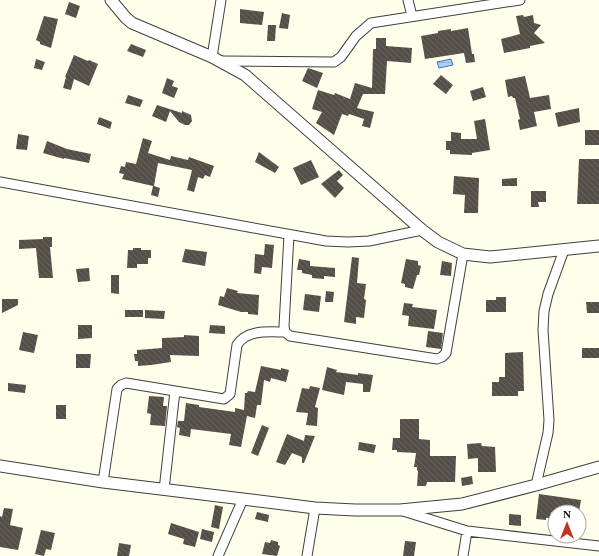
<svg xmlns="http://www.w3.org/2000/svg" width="599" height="556" font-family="Georgia,serif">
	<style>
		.water { fill: url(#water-rules); stroke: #3277d1 }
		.building { fill: url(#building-back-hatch) }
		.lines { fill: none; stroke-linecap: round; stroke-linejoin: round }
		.minor-casing { stroke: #3f3f3f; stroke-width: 11 }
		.tertiary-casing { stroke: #3f3f3f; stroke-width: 13 }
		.minor { stroke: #fff; stroke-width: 9 }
		.tertiary { stroke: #fff; stroke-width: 11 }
	</style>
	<defs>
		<pattern id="water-rules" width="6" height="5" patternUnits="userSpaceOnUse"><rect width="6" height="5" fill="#adcff8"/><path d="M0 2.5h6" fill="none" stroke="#94b1d3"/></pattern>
		<pattern id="building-back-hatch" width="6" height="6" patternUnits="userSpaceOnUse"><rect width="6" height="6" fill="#544f48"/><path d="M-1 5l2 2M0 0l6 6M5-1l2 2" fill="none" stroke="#68645e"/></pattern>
	</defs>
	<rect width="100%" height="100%" fill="#fffeea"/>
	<path class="water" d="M451 59 453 65 439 68 437 62Z"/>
	<path class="building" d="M69 2 80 6 76 18 65 14Z
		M240 9 264 12 262 25 240 23Z
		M282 13 290 15 288 29 279 28Z
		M523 15 524 17 533 15 534 23 541 25 534 33 545 43 530 46V48L504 53 501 39 520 34 516 16Z
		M44 16 58 19 51 48 40 44V42L36 40Z
		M268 25H276L275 41H267Z
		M468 28 472 54H474L475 62 466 63 464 53 425 59 421 36 438 33V31L451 29V31Z
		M376 38H386V46L412 48 411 63 387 61 385 94H363L357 108 374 112 370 128 362 126 364 119 349 114 348 116 342 114 334 135 316 123 322 112 312 109 318 90 334 95 335 93 350 99 355 83 372 88 373 49H376Z
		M131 44 146 50 143 57 127 51Z
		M74 55 88 61 89 60 98 64 89 86 74 79 71 90 63 88 66 77H65Z
		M36 59 45 62 42 70 34 68Z
		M308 68 323 73 317 88 302 81Z
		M441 75 453 85 446 94 433 84Z
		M525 76 530 98 549 95 551 109 534 112 537 126 520 130 518 120 520 119 515 98H513L512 96 508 97 505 80Z
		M167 78 174 81 172 86 178 88 174 98 162 93Z
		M483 87 486 97 473 101 470 91Z
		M128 95 143 100 140 107 125 103Z
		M157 105 182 113V111L191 115 192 121 189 125H185L179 122 170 111 166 122 152 116Z
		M579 108 580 122 558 127 555 113Z
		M99 117 112 122 110 129 97 124Z
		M485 119 490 150 472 153V155L450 154V150H446V141H451V132L461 133V139H477L474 121Z
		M585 130H599V145H585Z
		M18 134 29 136 27 150 16 149Z
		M143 138 152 141 148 153 170 160 171 156 188 160 189 157 214 166 210 177 205 175 203 179 198 177 194 192 187 190 192 170 158 163 154 186 160 188 158 197 151 195 153 186 122 179 124 174 119 173 121 166 125 167 126 162 136 164Z
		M47 141 67 149 91 154 89 163 64 158V159L43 153Z
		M259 152 279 167 275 173 255 162Z
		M579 159H599V204H577Z
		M311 160 319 177 301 185 293 168Z
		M339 170 343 175 337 181 344 188 335 198 321 184Z
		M454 176 479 178 478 213H464L465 195 453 194Z
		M517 178V186H502V179Z
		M531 191H546V202H538L539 207H531Z
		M43 237H52V247H50L53 278H39L36 248 19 249V240L43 239Z
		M265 244 274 245 272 268 262 267 261 274 254 273 255 254 264 255Z
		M133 248H141V250H151V258H148V264H137V268H127L128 250H133Z
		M185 249 207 252 205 266 182 262Z
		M352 257 359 258 357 283 366 284 364 299 366 300 364 318 356 317V324L344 322Z
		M299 259 310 261V266L335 268V277L324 276V279L312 278V275L302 273V270H297Z
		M406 259 418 261V265L421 266 419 275H417L413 289 405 287V284L401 283Z
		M442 261 452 263 451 276 440 275Z
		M89 268 90 281 78 282 76 269Z
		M111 275H119V294L111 293Z
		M227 288 238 291 237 293 259 295 258 315 248 314V312H241L218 305 220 296 224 297Z
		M326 291 334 292 333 302H325Z
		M305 294 321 296 319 312 303 310Z
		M496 297H506V312H486V300H496Z
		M2 299H18V305L2 313Z
		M586 302H599V313H587Z
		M404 303 413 304 412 307 437 310 434 329 408 326 409 316 402 315Z
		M125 310H143V317H125Z
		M145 310 165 311 164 319 145 318Z
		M78 325H92V338L78 339Z
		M210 325 225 326V334L209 333Z
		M428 331 443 333 441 349 426 347Z
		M23 332 38 335 34 353 19 350Z
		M184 335 199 336V356L170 355 171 362 151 365 138 366V361H135L134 354H137V350L162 348V338L184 337Z
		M582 348H599V358H582Z
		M523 352 524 391H518V396H492V382H499V377H505V353Z
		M76 354H91L90 368H76Z
		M261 366 281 370V368L289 370 286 382 271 378 270 382 264 380 261 405H257L255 418 247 416 241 447 229 445 231 434 191 429 190 437 179 435 180 428 177 427 178 421H184L186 403 199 405V407L235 412V408L244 410 245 393H247L248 391 255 392Z
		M327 367 337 370 336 372 358 375V373L373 375 370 392H363V384L346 382 344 395 322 390Z
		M8 383 26 385 25 393 8 391Z
		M310 386 320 388 315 407 318 408 317 426 306 425 308 413 296 412 302 388 309 389Z
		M149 396 164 397 163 406H167L165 426 150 425 151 414 147 413Z
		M56 405H66V419H56Z
		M400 419H419V439L430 440V456H456L455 482H427L426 486H417L418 471 417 470V467H414L416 453 397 452V450H392L393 438H400Z
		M262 425 269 428 258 456 251 453Z
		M287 434 304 441 305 435 315 436 304 463H302V457L292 453 285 465 276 462Z
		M359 442 376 445 374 453 358 450Z
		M481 443 482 446 495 447 496 472H478V458L468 459 467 444Z
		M472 476 473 484 462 486 461 478Z
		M539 494 581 500 579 512H551V518H546V520L536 519Z
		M215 505 223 507 219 529 211 527Z
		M4 508 13 509 10 525 23 528 18 550 0 547V516L2 517Z
		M257 512 269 515 268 522 255 519Z
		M509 514 521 515V526L509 525Z
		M171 523 199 532 195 547 183 544 184 539 168 534Z
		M202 529 214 532 212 542 200 539Z
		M41 530 55 533 51 550 46 549 44 556 35 554Z
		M271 540 278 542V545L280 546 277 556 262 554 265 542 270 543Z
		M405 541 416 542 414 556H403Z
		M119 543 131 545 129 556H117Z"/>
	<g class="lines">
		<g class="minor-casing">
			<path id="minor" d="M408 0 412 16
				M212 57 221 0
				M220 61 334 62 341 57 356 36 371 23 520 0
				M0 182 326 241 348 242 369 241 422 230
				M289 235 284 326 285 332 290 336 437 359 442 357 446 353 463 254
				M103 482 117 389 121 385 126 383 224 399 230 394 237 345C247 329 269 332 285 332
				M536 485 548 433 549 420 543 330 544 311 548 294 564 250
				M164 490 175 391
				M403 511 467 531 599 546
				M218 556 243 499
				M307 556 315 508
				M463 556 467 531"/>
		</g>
		<g class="tertiary-casing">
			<path id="tertiary" d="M111 0 126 18 132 23 212 57 245 75 422 230 438 242 463 254 490 257 599 246
				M0 466 103 482 243 499 315 508 355 510H400L462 504 536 485 599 467"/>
		</g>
		<use href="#minor" class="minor"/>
		<use href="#tertiary" class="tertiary"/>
	</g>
	<g transform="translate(567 524)"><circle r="19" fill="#ffffff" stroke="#9e9e9e"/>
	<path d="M0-3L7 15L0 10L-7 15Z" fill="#bf3320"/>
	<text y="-6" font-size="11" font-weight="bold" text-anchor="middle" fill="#0c0c0c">N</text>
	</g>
</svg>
